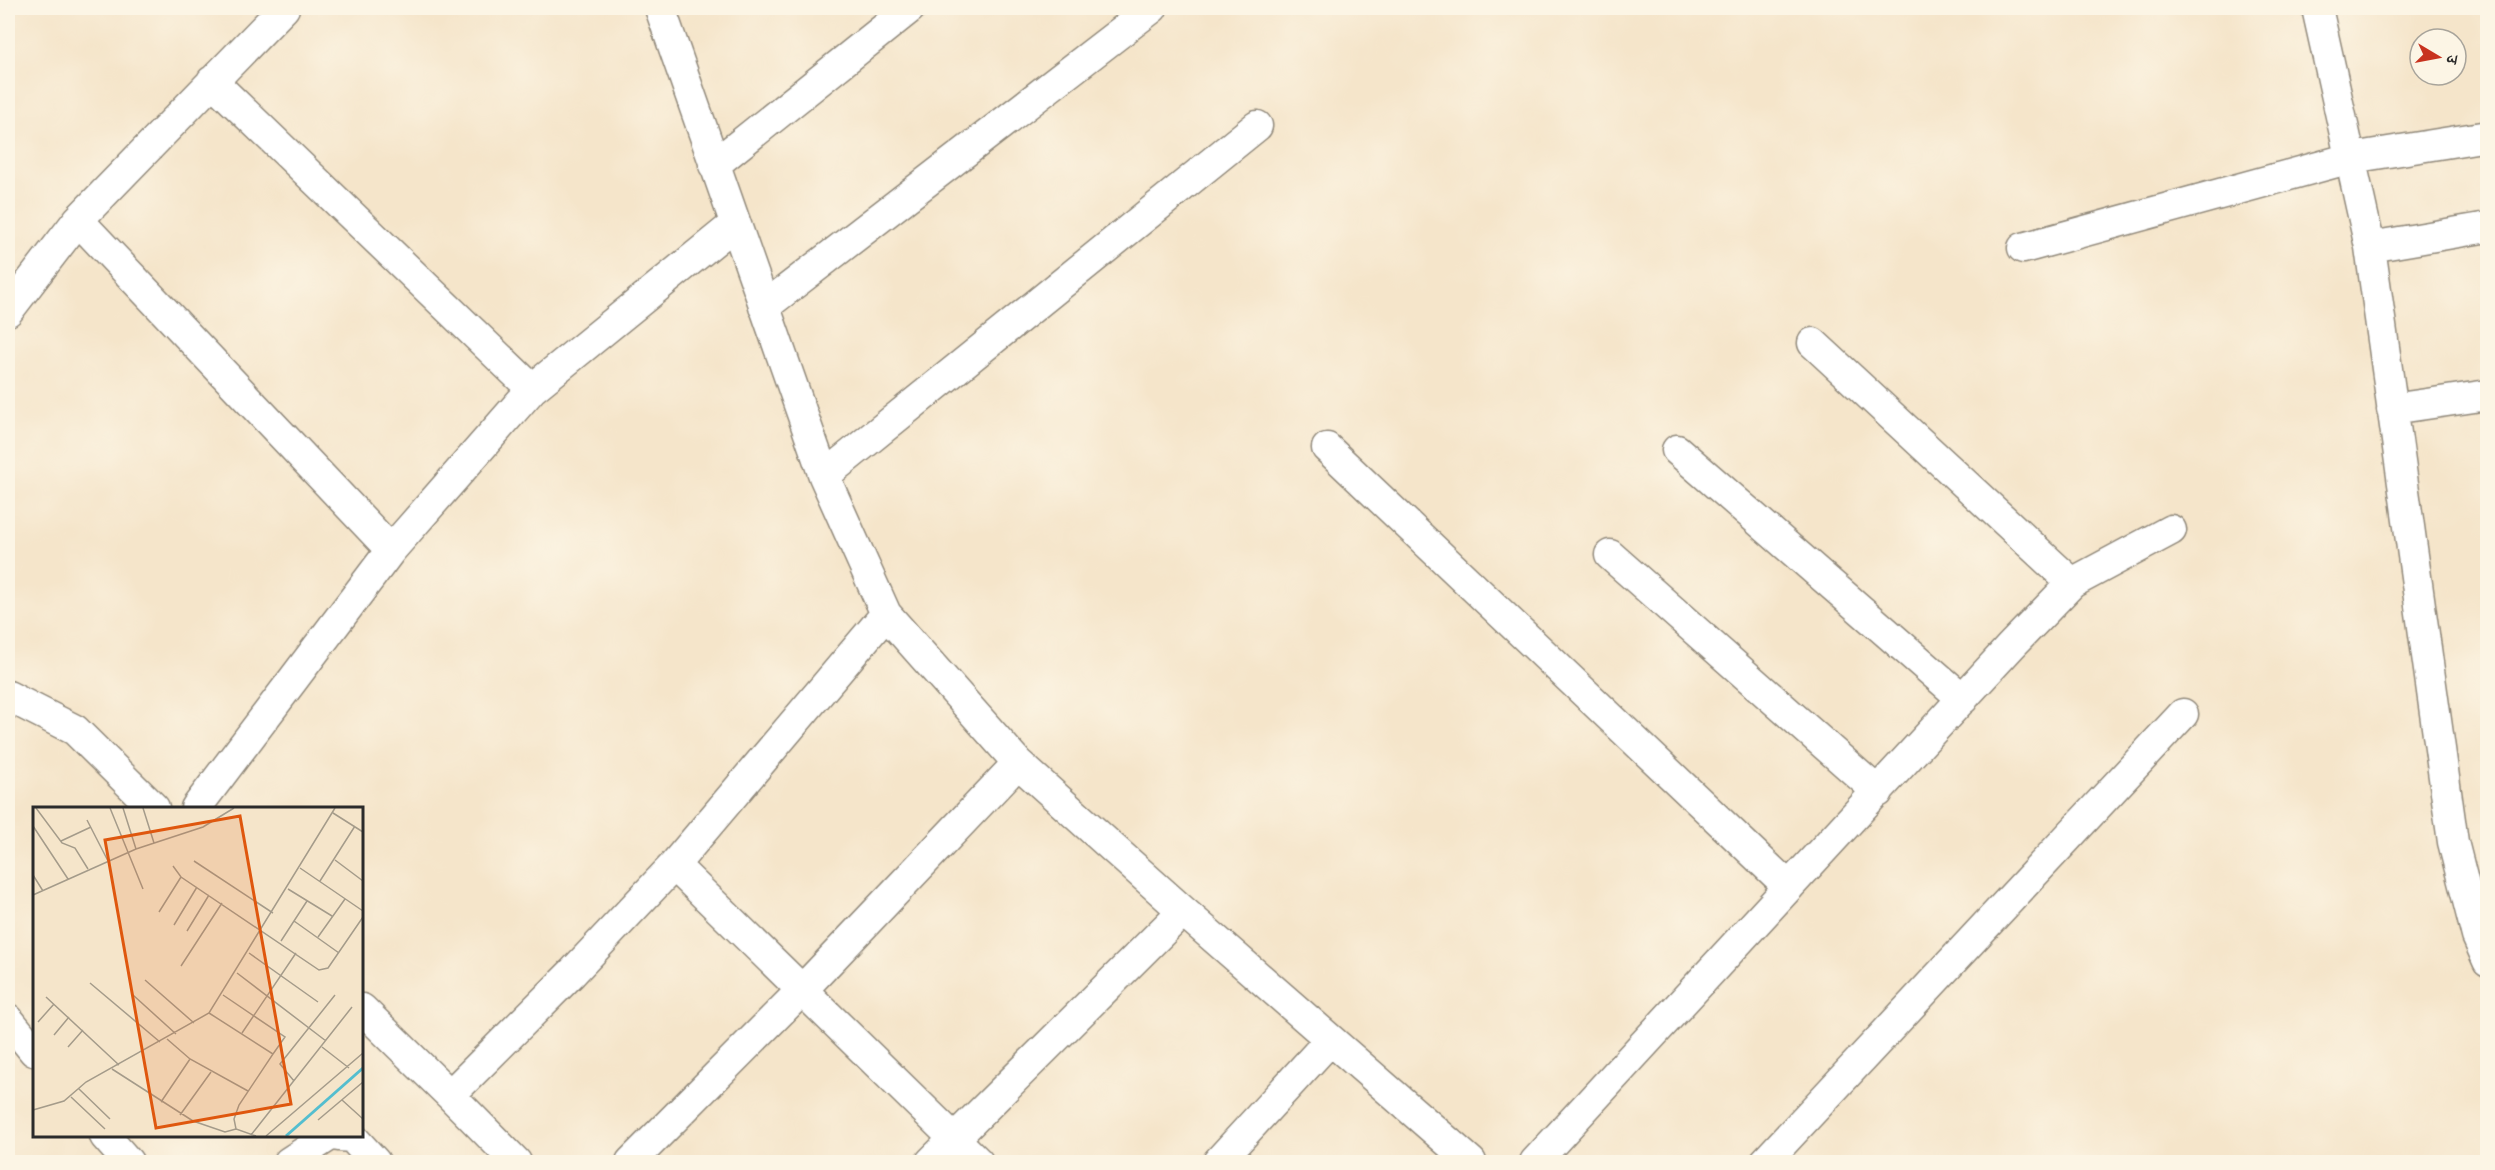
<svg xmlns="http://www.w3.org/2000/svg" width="2495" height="1170" font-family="'IM FELL Double Pica','Noto Serif Devanagari',serif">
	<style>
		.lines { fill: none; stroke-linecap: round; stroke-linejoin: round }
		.street-casing { stroke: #90887a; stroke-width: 33 }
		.street { stroke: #fff; stroke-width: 30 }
		.inset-river { fill: none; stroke: #54becf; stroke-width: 3 }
		.inset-road { fill: none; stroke: #a49b8a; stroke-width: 1.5 }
		.view { fill: #df570e; fill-opacity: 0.15; stroke: #df570e; stroke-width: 3 }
		.inset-edge { fill: none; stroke: #2b2b2b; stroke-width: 3 }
	</style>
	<rect width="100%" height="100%" fill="#fcf5e5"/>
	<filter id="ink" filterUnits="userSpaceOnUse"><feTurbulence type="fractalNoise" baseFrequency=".0167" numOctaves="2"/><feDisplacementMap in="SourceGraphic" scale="12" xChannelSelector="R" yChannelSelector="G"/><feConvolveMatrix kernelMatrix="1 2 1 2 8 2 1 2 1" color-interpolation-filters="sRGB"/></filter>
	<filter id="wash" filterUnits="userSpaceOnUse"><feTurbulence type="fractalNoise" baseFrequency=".008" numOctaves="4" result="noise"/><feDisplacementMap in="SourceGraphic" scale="24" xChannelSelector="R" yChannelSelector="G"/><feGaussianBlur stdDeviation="1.35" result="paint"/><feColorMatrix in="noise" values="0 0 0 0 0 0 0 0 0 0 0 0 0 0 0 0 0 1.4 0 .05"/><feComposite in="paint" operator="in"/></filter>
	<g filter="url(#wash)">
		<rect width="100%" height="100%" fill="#f5e5ca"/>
	</g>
	<g filter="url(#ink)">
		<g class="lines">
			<g class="street-casing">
				<path id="street" d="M660 8 824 476 886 614 1018 763 1183 911 1471 1162
					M2317 8 2370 247 2453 842 2477 936 2488 961
					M212 81 532 389
					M714 165 910 8
					M78 220 391 550
					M2370 247 2488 227
					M2023 248 2351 158 2488 136
					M764 307 1152 8
					M8 311 78 220 284 8
					M1813 343 2072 583
					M2392 409 2488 395
					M1327 448 1789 887
					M1677 450 1963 699
					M824 476 1257 126
					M1610 555 1878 792
					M8 696 75 730 154 808
					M196 808 391 550 532 389 735 224
					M674 865 978 1162
					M362 1009 450 1095 572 973 674 865 886 614
					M8 1019 34 1051
					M450 1095 516 1162
					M105 1136 128 1162
					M339 1136 352 1137 375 1162
					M289 1162 329 1136
					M631 1162 803 989 1018 763
					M931 1162 1183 911
					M1218 1162 1330 1040
					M1535 1162 2011 646 2072 583 2171 530
					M1765 1162 2183 714"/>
			</g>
			<use href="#street" class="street"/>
		</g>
	</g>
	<g transform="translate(33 807)">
		<rect width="330" height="330" fill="#f5e5ca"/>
		<path class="inset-river" d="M253 329 330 261"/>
		<path class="inset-road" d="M3 1 29 36 42 41 55 62M77 1 110 82M90 1 103 42M110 1 121 36M300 6 330 25M54 13 75 54M0 19 35 72M28 34 58 20M302 53 330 74M161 54 240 106M140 59 148 70 286 163 295 161 330 110M267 61 330 104M0 68 10 84M287 74 322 19M255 82 299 109M0 88 103 42 170 20 201 1M126 105 148 70M261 114 306 146M141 118 164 80M154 124 176 88M285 130 312 92M248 134 274 94M216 146 285 195M148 159 189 96M204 166 293 234M112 173 161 216M57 176 127 235M100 188 143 227M190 188 252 230 240 247M13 190 86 258M176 206 240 247 206 298 201 312 203 322 223 329M5 215 21 197M209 226 263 146M21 228 36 210M134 232 157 252 215 284M35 240 50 223M289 240 316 261M79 262 160 314 192 325 203 322M261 274 247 257 302 188M46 282 77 312M38 290 72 322M309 293 330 312M128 295 157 252M0 303 31 294 53 275 176 206 302 1M147 308 178 265M285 313 330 275M218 328 319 200M233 329 330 246"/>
		<path class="view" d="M207 9 258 297 123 321 72 33Z"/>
		<rect width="330" height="330" class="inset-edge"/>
	</g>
	<rect width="2495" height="1170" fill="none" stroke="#fcf5e5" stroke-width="30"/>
	<g transform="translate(2438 57) rotate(100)"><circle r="28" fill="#fcf5e5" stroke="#a8a49b" stroke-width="1.5"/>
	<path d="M0-4.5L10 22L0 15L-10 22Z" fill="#c8321e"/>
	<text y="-9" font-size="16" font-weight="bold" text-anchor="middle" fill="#2b2b2b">उ</text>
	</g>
</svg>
